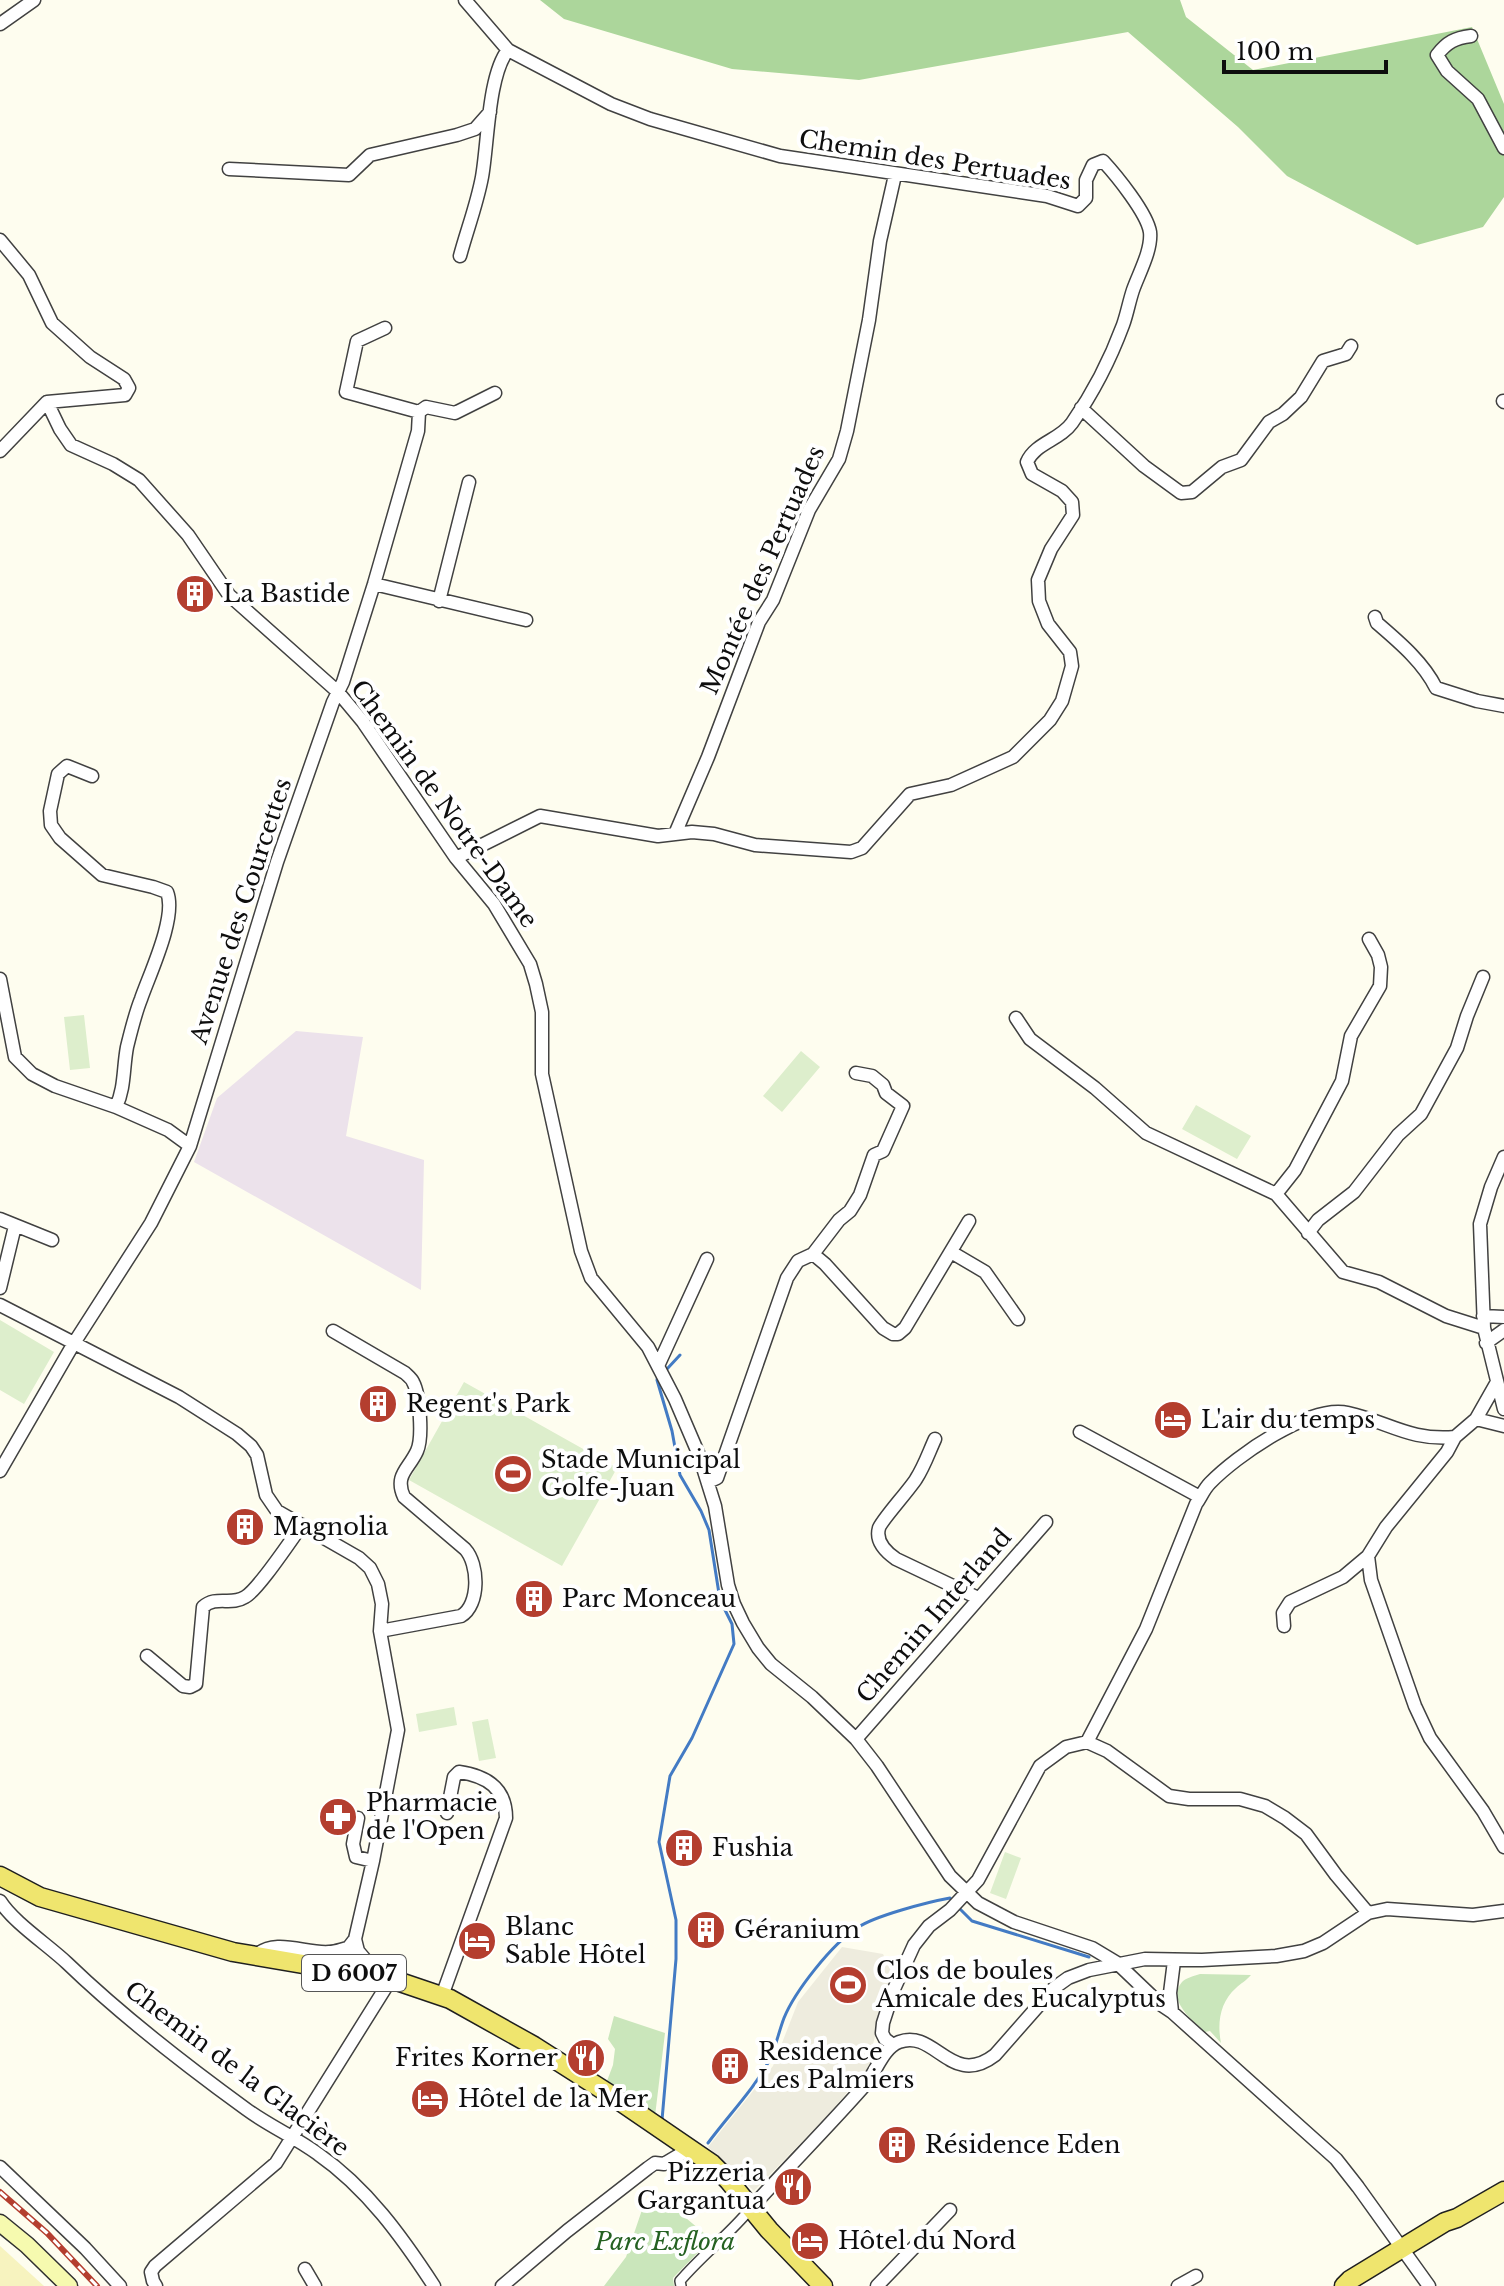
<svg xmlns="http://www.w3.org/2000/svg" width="1504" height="2286" font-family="'Libre Baskerville',serif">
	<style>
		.industrial { fill: #ece2eb }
		.green { fill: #cae6bb }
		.forest { fill: #acd69b }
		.sand { fill: #f7f3bf }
		.pitch { fill: #dec }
		.plaza { fill: #eeecde }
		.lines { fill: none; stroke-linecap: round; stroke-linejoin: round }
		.stream { stroke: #437bc4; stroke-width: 3 }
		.pedestrian-casing { stroke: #414141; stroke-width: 12 }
		.minor-casing { stroke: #414141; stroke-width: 15 }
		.secondary-casing { stroke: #303030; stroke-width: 19 }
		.primary-casing { stroke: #1f1f1f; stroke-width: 21 }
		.pedestrian { stroke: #fff; stroke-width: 9 }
		.minor { stroke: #fff; stroke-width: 12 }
		.secondary { stroke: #f6faaf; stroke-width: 16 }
		.primary { stroke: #efe56e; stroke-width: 18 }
		.rail-casing { stroke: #b43e2f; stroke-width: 6 }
		.rail { stroke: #fff; stroke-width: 3; stroke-dasharray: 9; stroke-linecap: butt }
		.labels { text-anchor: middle; stroke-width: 8; stroke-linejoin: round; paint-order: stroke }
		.shield { fill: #fff; stroke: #565656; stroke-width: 2 }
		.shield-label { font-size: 22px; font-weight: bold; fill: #0e0e0e }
		.street-label { font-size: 24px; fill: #0e0e0e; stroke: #fff }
		.poi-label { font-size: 24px; fill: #0e0e0e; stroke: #fff; text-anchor: start }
		.park-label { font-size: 24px; font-style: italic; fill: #256122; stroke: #fff }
	</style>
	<rect width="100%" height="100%" fill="#fefdef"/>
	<path class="industrial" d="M296 1031 363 1037 346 1136 424 1160 421 1290 194 1162 217 1098Z"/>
	<path class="green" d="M1200 1974 1251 1975C1246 1981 1241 1983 1236 1988 1220 2002 1217 2023 1221 2043L1210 2031 1205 2032C1194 2022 1166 2000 1182 1982 1186 1978 1194 1976 1200 1974Z
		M614 2016 665 2033 655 2116 639 2101 607 2081 613 2065 615 2049 608 2039Z
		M668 2203 711 2239 673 2278 674 2286H604L626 2257 644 2204 654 2210Z"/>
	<path class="forest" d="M540 0H1180L1186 17 1253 70 1472 27 1504 104V197L1483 227 1417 245 1287 176 1238 127 1128 32 859 80 732 69 564 19Z"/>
	<path class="sand" d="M0 2246 44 2286H0Z"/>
	<path class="pitch" d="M84 1015 90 1068 70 1070 64 1017Z
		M801 1051 820 1067 782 1112 763 1096Z
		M1196 1105 1251 1136 1237 1159 1182 1129Z
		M0 1320 54 1352 24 1404 0 1390Z
		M464 1382 617 1468 562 1566 409 1480Z
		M454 1707 457 1725 419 1732 416 1714Z
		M488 1719 496 1758 479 1761 472 1722Z
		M1005 1852 1021 1858 1006 1899 990 1893Z"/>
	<path class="plaza" d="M842 1947 883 1954 892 1973 872 2048 875 2060 827 2116 754 2191 708 2147 773 2066 798 2002Z"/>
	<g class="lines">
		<path class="stream" d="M667 1369 680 1355
			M658 1375 657 1380 672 1431 680 1475 701 1511 709 1530 720 1600 732 1624 734 1644 692 1738 670 1776 659 1842 676 1920V1959L662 2120
			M959 1908 972 1921 1089 1957
			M708 2143C727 2117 756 2087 770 2059 776 2046 779 2031 784 2018 795 1991 832 1944 857 1928 874 1916 928 1902 950 1898L954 1903"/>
		<g class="pedestrian-casing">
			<path id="pedestrian" d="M681 2286 680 2281C702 2255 730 2234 751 2208"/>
		</g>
		<g class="minor-casing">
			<path id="minor" d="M0 24 34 0
				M1471 36C1455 38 1447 42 1437 55L1447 71 1478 99 1504 148
				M229 169 349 175 370 155 457 135 475 129 490 112
				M0 240 29 275 52 323 90 357 124 379 129 388 125 395 47 402
				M460 256C467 230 477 204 482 177 488 144 488 75 508 50
				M1503 401 1504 402
				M47 402 60 429 71 445 113 464 139 480 188 535 229 595 338 692 363 722 456 858 494 904 530 964 536 984 542 1012V1074L581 1251 591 1278 648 1347 675 1399 699 1455 715 1506 728 1585 734 1604 743 1623 758 1648 771 1664 812 1697 856 1739 877 1766 950 1876 978 1903 1014 1922 1092 1948 1117 1963 1160 2004 1172 2012 1336 2159 1358 2187 1429 2286
				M1081 408 1144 466 1181 493 1192 492 1222 467 1241 460 1269 422 1283 414 1301 397 1323 361 1346 354 1351 346
				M419 412 426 407 455 413 495 393
				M0 451 47 402
				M374 584 526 620
				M439 601 469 482
				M1375 617 1377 623C1399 642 1423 662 1436 688L1477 701 1504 706
				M92 776 67 766 58 774 50 811 51 825 60 838 102 875 153 887 167 892C177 917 150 973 141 999 135 1014 131 1031 127 1047 123 1068 125 1088 116 1107
				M675 834 708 757 759 622 773 600 809 510 839 459 847 431 869 320 880 241 895 175
				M456 858 540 816 658 836 692 832 714 834 755 845 851 852 862 848 910 794 951 785 1013 757 1050 720 1062 701 1072 666 1070 652 1048 624 1039 601 1038 580 1051 549 1073 515 1072 502 1062 491 1032 474 1027 462C1035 443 1060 440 1072 423 1093 393 1110 360 1123 325 1127 314 1129 302 1133 290 1139 273 1152 250 1150 232 1147 213 1116 175 1103 161L1093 165 1086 180V198L1078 206 1047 196 780 156 650 119 611 104 508 50 465 0
				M0 979 15 1057 32 1074 55 1086 116 1107 168 1130 190 1146
				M1016 1018 1030 1039 1095 1088 1146 1133 1276 1194 1343 1272 1379 1282 1446 1316 1484 1328
				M1504 1157 1491 1187 1480 1224 1484 1328 1504 1409
				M1276 1194 1295 1170 1342 1081 1351 1036 1380 986 1381 967 1378 955 1369 939
				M0 1219 52 1240
				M1308 1233 1318 1220 1354 1192 1398 1135 1421 1114 1457 1048 1467 1016 1483 977
				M951 1252 985 1272 1018 1319
				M813 1254 825 1264 883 1328 893 1334H898L905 1328 969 1221
				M0 1288 15 1226
				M0 1305 179 1397 237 1434 251 1446 257 1455 266 1495 277 1511 359 1558 370 1568 378 1584 382 1604 380 1631 398 1730 373 1861 355 1939 348 1948 347 1971
				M1483 1316 1504 1317
				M333 1331 405 1373C407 1375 412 1379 413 1382 420 1395 423 1438 417 1451 409 1469 394 1475 404 1497L465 1549C479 1564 480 1605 461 1616L380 1631
				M1486 1343 1504 1330
				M658 1366 707 1259
				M1476 1419 1504 1426
				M1080 1432 1200 1497
				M935 1439C929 1452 924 1467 916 1479 910 1489 881 1521 879 1528 875 1542 886 1552 896 1559L978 1598
				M0 1471 74 1343 151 1223 190 1146 277 862 333 702 343 682 374 584 418 431 419 412 346 392 357 341 385 328
				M708 1482 717 1478 787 1278 798 1261 813 1254 839 1220 850 1211 860 1195 874 1155 883 1151 903 1106 886 1093 883 1085 872 1076 856 1073
				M1368 1556 1371 1580 1415 1706 1430 1738 1483 1811 1504 1847
				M1284 1626 1283 1613 1290 1602 1343 1577 1368 1556 1386 1527 1447 1452 1455 1437 1476 1419 1497 1382
				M147 1656 183 1686 190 1687 196 1684 203 1607C216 1595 231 1606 245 1597 258 1590 291 1540 302 1525
				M856 1739 1046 1522
				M1087 1742 1107 1751 1169 1796 1189 1799H1240L1265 1806 1285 1818 1306 1834 1336 1875 1368 1913
				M358 1818 353 1844 356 1857 373 1861
				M0 1901C13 1922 48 1945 67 1963 122 2016 184 2064 246 2109 269 2126 295 2137 318 2154 367 2188 402 2237 434 2286
				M355 1939 358 1951 380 1977
				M255 1956C276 1937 305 1954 329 1952 336 1952 342 1949 348 1948
				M442 1996 506 1818C506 1788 487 1776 459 1772L454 1777 447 1813
				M1172 2012 1170 1993 1174 1961
				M893 2045 885 2039 882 2033 883 2023 894 1989 914 1945 929 1926 950 1910 978 1880 1040 1766 1066 1747 1087 1742 1146 1629 1196 1504C1201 1497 1204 1489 1210 1483 1236 1456 1310 1404 1348 1413 1389 1422 1409 1441 1455 1437
				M0 2167 85 2248 120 2286
				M751 2208C789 2166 828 2127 865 2085 876 2072 883 2048 899 2042 935 2028 951 2089 995 2055L1054 1988 1068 1978 1089 1970 1145 1959 1202 1960 1276 1956 1304 1951 1323 1943 1368 1913 1387 1909 1473 1915 1504 1911
				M305 2269 315 2286
				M156 2286 153 2281 151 2272 155 2266 276 2163 391 1979
				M502 2286 567 2231 648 2168 655 2163 664 2164 691 2148
				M877 2286 950 2210
				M1178 2286 1196 2276"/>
		</g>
		<g class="secondary-casing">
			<path id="secondary" d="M0 2223 27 2245 69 2286"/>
		</g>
		<g class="primary-casing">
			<path id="primary" d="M0 1876 40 1897 233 1952 391 1979 450 1999 534 2046 614 2097 712 2164 729 2181 769 2230 823 2286
				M1344 2286 1350 2280 1445 2222 1457 2218 1504 2191"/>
		</g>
		<use href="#pedestrian" class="pedestrian"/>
		<use href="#minor" class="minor"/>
		<use href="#secondary" class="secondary"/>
		<use href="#primary" class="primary"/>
		<g class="rail-casing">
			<path id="rail" d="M0 2192 47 2233 97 2286"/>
		</g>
		<use href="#rail" class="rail"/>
	</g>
	<defs>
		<g id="building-disc" transform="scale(2)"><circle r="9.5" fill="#b43e2f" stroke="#fff"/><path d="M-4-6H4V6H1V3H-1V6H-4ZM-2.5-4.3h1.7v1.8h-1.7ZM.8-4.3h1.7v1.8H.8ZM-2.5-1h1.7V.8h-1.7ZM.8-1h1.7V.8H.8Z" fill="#fff"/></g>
		<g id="hotel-disc" transform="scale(2)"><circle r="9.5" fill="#b43e2f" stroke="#fff"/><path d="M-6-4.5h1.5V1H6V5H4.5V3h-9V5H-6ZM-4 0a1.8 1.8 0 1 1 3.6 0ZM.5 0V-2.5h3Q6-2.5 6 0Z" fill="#fff"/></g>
		<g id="stadium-disc" transform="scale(2)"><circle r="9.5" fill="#b43e2f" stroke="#fff"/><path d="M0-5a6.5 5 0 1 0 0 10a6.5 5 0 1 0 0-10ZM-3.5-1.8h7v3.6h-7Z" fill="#fff"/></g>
		<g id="pharmacy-disc" transform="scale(2)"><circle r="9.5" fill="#b43e2f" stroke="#fff"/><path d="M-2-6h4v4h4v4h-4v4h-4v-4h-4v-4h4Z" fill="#fff"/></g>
		<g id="restaurant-disc" transform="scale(2)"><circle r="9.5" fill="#b43e2f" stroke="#fff"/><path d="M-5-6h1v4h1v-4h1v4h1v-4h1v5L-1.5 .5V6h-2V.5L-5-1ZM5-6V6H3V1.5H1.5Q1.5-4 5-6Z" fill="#fff"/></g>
	</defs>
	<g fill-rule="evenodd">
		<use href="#building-disc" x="195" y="594"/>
		<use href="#building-disc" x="378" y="1404"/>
		<use href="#hotel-disc" x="1173" y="1420"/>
		<use href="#stadium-disc" x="513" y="1474"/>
		<use href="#building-disc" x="245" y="1527"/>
		<use href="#building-disc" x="534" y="1599"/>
		<use href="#pharmacy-disc" x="338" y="1817"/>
		<use href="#building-disc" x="684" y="1848"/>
		<use href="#building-disc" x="706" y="1930"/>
		<use href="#hotel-disc" x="477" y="1941"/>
		<use href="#stadium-disc" x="848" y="1985"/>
		<use href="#restaurant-disc" x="586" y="2058"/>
		<use href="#building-disc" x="730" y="2066"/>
		<use href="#hotel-disc" x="430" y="2099"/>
		<use href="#building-disc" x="897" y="2145"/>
		<use href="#restaurant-disc" x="793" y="2187"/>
		<use href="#hotel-disc" x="810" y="2241"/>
	</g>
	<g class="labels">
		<rect class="shield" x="302" y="1955" width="104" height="36" rx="6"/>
		<g class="shield-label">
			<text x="354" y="1981">D 6007</text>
		</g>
		<g class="street-label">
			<text transform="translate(935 160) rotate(9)" y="8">Chemin des Pertuades</text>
			<text transform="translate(763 570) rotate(-66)" y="8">Montée des Pertuades</text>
			<text transform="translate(444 804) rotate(54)" y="8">Chemin de Notre-Dame</text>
			<text transform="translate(241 911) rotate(-72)" y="8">Avenue des Courcettes</text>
			<text transform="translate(934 1616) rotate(-49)" y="8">Chemin Interland</text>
			<text transform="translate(237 2069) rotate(37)" y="8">Chemin de la Glacière</text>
		</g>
		<g class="poi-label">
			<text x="223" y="602">La Bastide</text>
			<text x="406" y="1412">Regent's Park</text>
			<text x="1201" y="1428">L'air du temps</text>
			<text x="541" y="1468">Stade Municipal<tspan x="541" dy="28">Golfe-Juan</tspan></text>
			<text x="273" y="1535">Magnolia</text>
			<text x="562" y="1607">Parc Monceau</text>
			<text x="366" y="1811">Pharmacie<tspan x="366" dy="28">de l'Open</tspan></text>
			<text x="712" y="1856">Fushia</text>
			<text x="505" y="1935">Blanc<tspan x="505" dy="28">Sable Hôtel</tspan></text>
			<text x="734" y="1938">Géranium</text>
			<text x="876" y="1979">Clos de boules<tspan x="876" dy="28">Amicale des Eucalyptus</tspan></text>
			<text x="758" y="2060">Residence<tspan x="758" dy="28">Les Palmiers</tspan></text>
			<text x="558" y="2066" text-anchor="end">Frites Korner</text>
			<text x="458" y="2107">Hôtel de la Mer</text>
			<text x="925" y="2153">Résidence Eden</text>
			<text x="765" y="2181" text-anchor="end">Pizzeria<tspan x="765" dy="28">Gargantua</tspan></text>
			<text x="838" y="2249">Hôtel du Nord</text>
		</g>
		<g class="park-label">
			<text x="665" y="2250">Parc Exflora</text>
		</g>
	</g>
	<path d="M1224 60v12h162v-12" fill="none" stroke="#0e0e0e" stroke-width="4"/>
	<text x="1236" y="60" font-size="24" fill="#0e0e0e" stroke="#ffffff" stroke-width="6" paint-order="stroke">100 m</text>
</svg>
